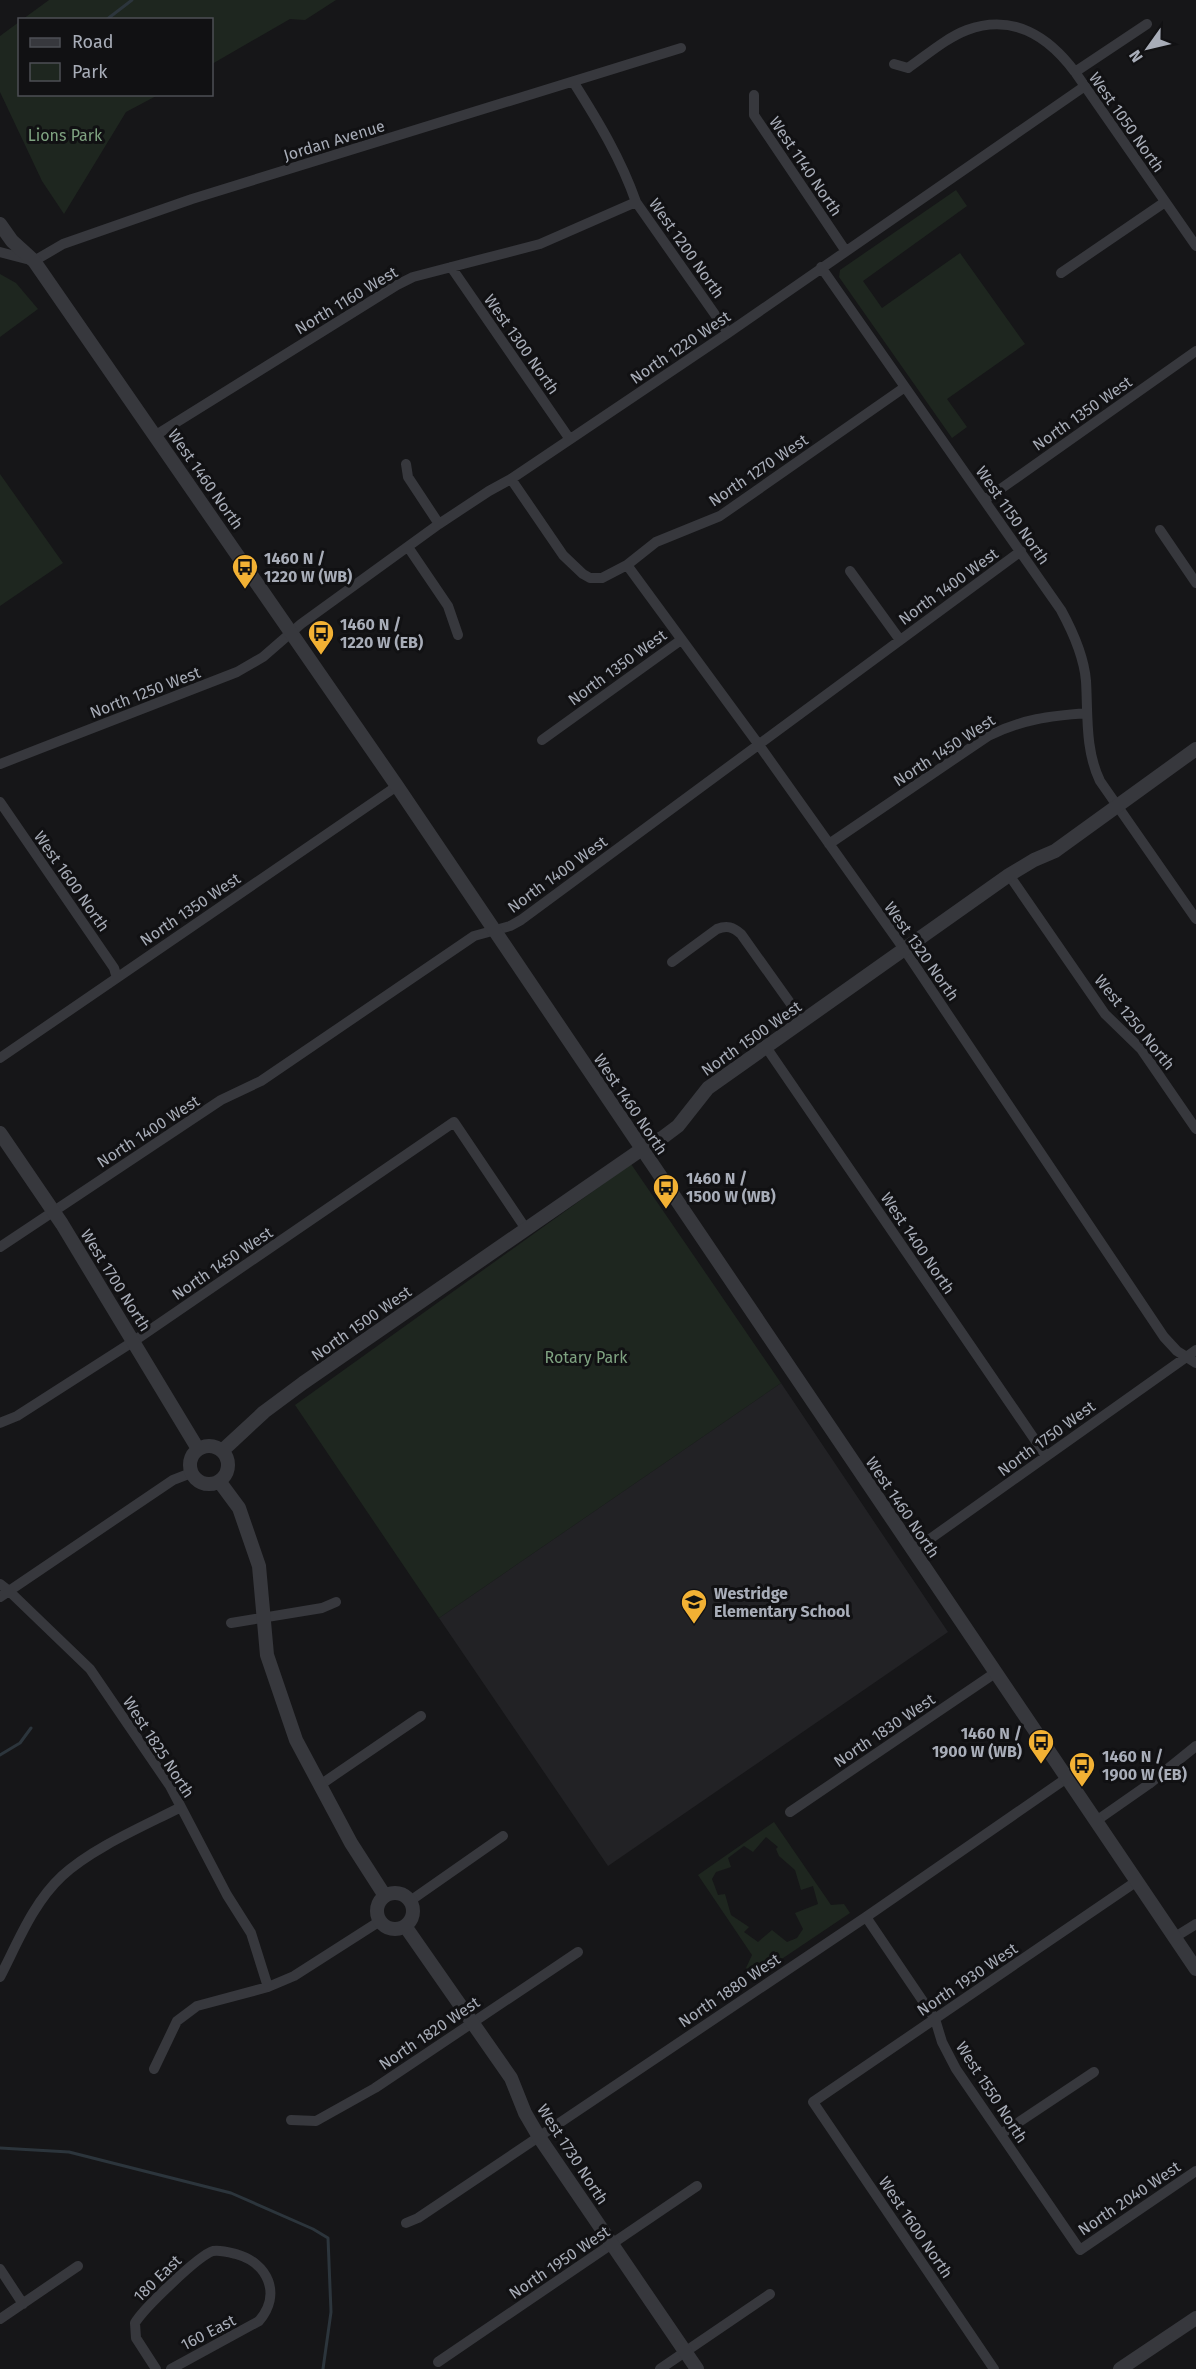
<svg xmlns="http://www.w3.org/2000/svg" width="1196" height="2369" font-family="'Fira Sans',sans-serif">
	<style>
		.built { fill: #222225 }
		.green { fill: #1e261f; fill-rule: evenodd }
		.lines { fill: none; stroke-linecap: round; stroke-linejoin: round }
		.stream { stroke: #2c353c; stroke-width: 3 }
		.minor { stroke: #37383d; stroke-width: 10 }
		.tertiary { stroke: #37383d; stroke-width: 14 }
		.labels { text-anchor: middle; stroke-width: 6; stroke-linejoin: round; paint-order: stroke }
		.street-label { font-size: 16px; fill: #a8adb8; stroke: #111113 }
		.park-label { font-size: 16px; fill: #7fa381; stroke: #111113 }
		.poi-label { font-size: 16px; font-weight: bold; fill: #a8adb8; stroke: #111113; text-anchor: start }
	</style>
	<rect width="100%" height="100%" fill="#161618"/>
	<path class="built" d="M781 1383 948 1632 608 1866 439 1618Z"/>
	<path class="green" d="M49 0H336L305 20 290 19 212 64V20L23 19Z
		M19 22 20 94 158 95 126 112 64 214 42 181 0 92V36Z
		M956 190 967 206 863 281 882 308 960 253 1025 344 947 399 967 427 952 438 839 277 840 270Z
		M0 274 16 283 38 309 0 337Z
		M0 474 63 563 0 606Z
		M631 1164 781 1383 439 1618 295 1405Z
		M774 1822 831 1905 844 1904 850 1913 752 1979 746 1968 752 1955 698 1875ZM766 1837 778 1847 776 1849 779 1856 795 1870 801 1890 813 1886 818 1904 795 1913 803 1929 797 1938 787 1942 772 1930 758 1942 744 1932 749 1927 731 1915 725 1894 718 1895 712 1879 716 1872 731 1867 728 1858 744 1846 753 1852Z"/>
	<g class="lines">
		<path class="stream" d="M106 20 132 0
			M0 1755 20 1743 31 1728
			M0 2148 69 2152 231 2193 313 2229 328 2238 331 2312 323 2369"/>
		<path class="minor" d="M894 64 908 68C927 55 946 38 967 30 1013 13 1049 37 1075 72L1196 246
			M1075 72 1147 24
			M574 83C598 121 621 159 636 202L728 333
			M754 95V115L845 250
			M0 252 34 261 63 244 192 199 681 48
			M451 267 569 438
			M821 267 1061 610C1073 632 1084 656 1086 681 1088 715 1085 750 1100 781L1196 919
			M1061 273 1165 202
			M156 435 397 285 413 277 540 244 636 202
			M406 464 408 477 439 524
			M511 479 563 555 583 574 590 578H602L627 565 656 542 720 516 905 387
			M985 500 1196 351
			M1160 530 1196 583
			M408 547 448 606 458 635
			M627 565 759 745 904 949 1164 1337 1177 1351 1196 1363
			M850 571 900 640
			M542 740 681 640
			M0 764 237 672 263 657 301 624 439 524 489 491 511 479 728 333 1085 86
			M0 802 114 968 117 978
			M829 844 988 736C1023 719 1049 716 1087 713
			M1009 875 1105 1014 1141 1049 1196 1129
			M672 962 717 929C727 925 733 927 741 934L803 1021
			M766 1047 1046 1456
			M0 1058 397 786
			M0 1247 221 1100 261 1081 474 936 510 926 521 920 1021 551
			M0 1423 17 1416 134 1341 454 1122 526 1229
			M913 1551 1196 1350
			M0 1584 9 1591 90 1669 170 1786 227 1895 251 1933 268 1987
			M0 1597 173 1480 191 1473
			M231 1623 322 1608 336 1602
			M320 1785 421 1716
			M790 1812 995 1673
			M1096 1821 1149 1784 1196 1746
			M410 1901 503 1836
			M866 1917 935 2019 942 2042 956 2069 1080 2250 1196 2171
			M1175 1937 1196 1924
			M0 1977C18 1942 33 1903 62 1876 92 1848 144 1826 181 1807
			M154 2069 177 2021 197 2006 268 1987 294 1976 380 1921
			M291 2120 316 2121 375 2088 578 1952
			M1001 2134 1094 2072
			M406 2223 418 2218 866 1917 1067 1778
			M0 2269 23 2304
			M0 2319 78 2266
			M438 2362 697 2186
			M156 2369 136 2338 135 2323C143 2309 199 2255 213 2251 221 2250 228 2252 236 2254 268 2263 282 2294 259 2321L171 2369
			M660 2369 770 2294
			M994 2369 813 2102 1137 1881"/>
		<path class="tertiary" d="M0 224 12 241 34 261 397 786 1196 1969
			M0 1133 62 1224 198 1449
			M190 1465a19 19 0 1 1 38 0a19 19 0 1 1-38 0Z
			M222 1451 264 1412 303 1383 642 1149 662 1138 678 1126 708 1088 1009 875 1034 860 1055 851 1196 749
			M219 1481 239 1508 259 1566 267 1655 296 1740 351 1843 385 1896
			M377 1911a18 18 0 1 1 36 0a18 18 0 1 1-36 0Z
			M405 1926 511 2078 525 2113 539 2137 697 2369
			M1120 2369 1196 2318"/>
	</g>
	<defs>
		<g id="bus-pin" transform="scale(1.35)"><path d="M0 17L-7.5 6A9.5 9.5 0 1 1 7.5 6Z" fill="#f2b134" stroke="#111113"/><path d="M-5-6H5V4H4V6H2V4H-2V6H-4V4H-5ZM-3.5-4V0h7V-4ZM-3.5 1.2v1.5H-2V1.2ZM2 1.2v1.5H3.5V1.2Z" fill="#111"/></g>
		<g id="school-pin" transform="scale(1.35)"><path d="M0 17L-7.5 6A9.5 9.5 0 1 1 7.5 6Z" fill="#f2b134" stroke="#111113"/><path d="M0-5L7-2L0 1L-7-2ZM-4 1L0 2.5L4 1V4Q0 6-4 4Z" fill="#111"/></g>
	</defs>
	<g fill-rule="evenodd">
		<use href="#bus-pin" x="245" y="567"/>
		<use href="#bus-pin" x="321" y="633"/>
		<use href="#bus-pin" x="666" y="1187"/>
		<use href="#school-pin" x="694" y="1602"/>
		<use href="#bus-pin" x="1041" y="1742"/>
		<use href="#bus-pin" x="1082" y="1765"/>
	</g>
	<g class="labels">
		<g class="street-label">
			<text transform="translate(1127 122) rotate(55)" y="6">West 1050 North</text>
			<text transform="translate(334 140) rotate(-17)" y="6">Jordan Avenue</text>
			<text transform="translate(806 166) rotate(56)" y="6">West 1140 North</text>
			<text transform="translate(687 248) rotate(55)" y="6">West 1200 North</text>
			<text transform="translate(346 300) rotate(-31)" y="6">North 1160 West</text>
			<text transform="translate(522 344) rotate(55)" y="6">West 1300 North</text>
			<text transform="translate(680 347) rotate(-34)" y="6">North 1220 West</text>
			<text transform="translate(1082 413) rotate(-35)" y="6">North 1350 West</text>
			<text transform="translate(758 470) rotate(-34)" y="6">North 1270 West</text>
			<text transform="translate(206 479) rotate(55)" y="6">West 1460 North</text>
			<text transform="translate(1013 515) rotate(55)" y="6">West 1150 North</text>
			<text transform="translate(948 586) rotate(-36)" y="6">North 1400 West</text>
			<text transform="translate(617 667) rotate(-36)" y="6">North 1350 West</text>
			<text transform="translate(145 692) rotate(-21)" y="6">North 1250 West</text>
			<text transform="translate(944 750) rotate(-33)" y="6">North 1450 West</text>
			<text transform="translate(557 874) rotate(-36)" y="6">North 1400 West</text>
			<text transform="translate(72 881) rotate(55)" y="6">West 1600 North</text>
			<text transform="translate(190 909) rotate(-34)" y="6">North 1350 West</text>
			<text transform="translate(922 951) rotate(55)" y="6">West 1320 North</text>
			<text transform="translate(1135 1022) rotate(51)" y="6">West 1250 North</text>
			<text transform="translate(751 1038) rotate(-35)" y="6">North 1500 West</text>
			<text transform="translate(631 1104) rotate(56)" y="6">West 1460 North</text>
			<text transform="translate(148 1131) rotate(-33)" y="6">North 1400 West</text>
			<text transform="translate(918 1243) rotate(56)" y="6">West 1400 North</text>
			<text transform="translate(222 1263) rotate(-34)" y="6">North 1450 West</text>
			<text transform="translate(116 1280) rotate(58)" y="6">West 1700 North</text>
			<text transform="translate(361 1323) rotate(-35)" y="6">North 1500 West</text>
			<text transform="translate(1046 1438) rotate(-36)" y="6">North 1750 West</text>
			<text transform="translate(903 1507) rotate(56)" y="6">West 1460 North</text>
			<text transform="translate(884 1730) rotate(-34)" y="6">North 1830 West</text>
			<text transform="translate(159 1747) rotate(57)" y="6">West 1825 North</text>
			<text transform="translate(967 1979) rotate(-34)" y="6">North 1930 West</text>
			<text transform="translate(729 1990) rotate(-34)" y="6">North 1880 West</text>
			<text transform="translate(429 2033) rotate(-34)" y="6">North 1820 West</text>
			<text transform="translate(992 2092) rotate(57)" y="6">West 1550 North</text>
			<text transform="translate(573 2154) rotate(57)" y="6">West 1730 North</text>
			<text transform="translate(1129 2198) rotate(-34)" y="6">North 2040 West</text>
			<text transform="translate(916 2227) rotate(56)" y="6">West 1600 North</text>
			<text transform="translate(559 2262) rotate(-34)" y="6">North 1950 West</text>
			<text transform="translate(157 2278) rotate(-44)" y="6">180 East</text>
			<text transform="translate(208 2332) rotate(-27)" y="6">160 East</text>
		</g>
		<g class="park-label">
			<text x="65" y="141">Lions Park</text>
			<text x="586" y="1363">Rotary Park</text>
		</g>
		<g class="poi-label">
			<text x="264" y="564">1460 N /<tspan x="264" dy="18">1220 W (WB)</tspan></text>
			<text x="340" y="630">1460 N /<tspan x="340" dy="18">1220 W (EB)</tspan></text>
			<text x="686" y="1184">1460 N /<tspan x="686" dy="18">1500 W (WB)</tspan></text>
			<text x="714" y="1599">Westridge<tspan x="714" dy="18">Elementary School</tspan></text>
			<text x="1022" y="1739" text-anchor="end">1460 N /<tspan x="1022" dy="18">1900 W (WB)</tspan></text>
			<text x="1102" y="1762">1460 N /<tspan x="1102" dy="18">1900 W (EB)</tspan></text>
		</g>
	</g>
	<rect x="18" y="18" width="195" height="78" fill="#111113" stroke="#4d4f55" stroke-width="1.5"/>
	<rect x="30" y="38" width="30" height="9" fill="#37383d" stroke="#4d4f55" stroke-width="1.5"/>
	<text x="72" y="48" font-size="18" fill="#a8adb8">Road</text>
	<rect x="30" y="63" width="30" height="18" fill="#1e261f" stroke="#4d4f55" stroke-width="1.5"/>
	<text x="72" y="78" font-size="18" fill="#a8adb8">Park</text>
	<g transform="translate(1148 48) rotate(236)" stroke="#111113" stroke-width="4.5" paint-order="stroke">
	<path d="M0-4.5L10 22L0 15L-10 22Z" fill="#a8adb8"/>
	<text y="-9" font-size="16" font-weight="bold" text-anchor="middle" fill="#a8adb8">N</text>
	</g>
</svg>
